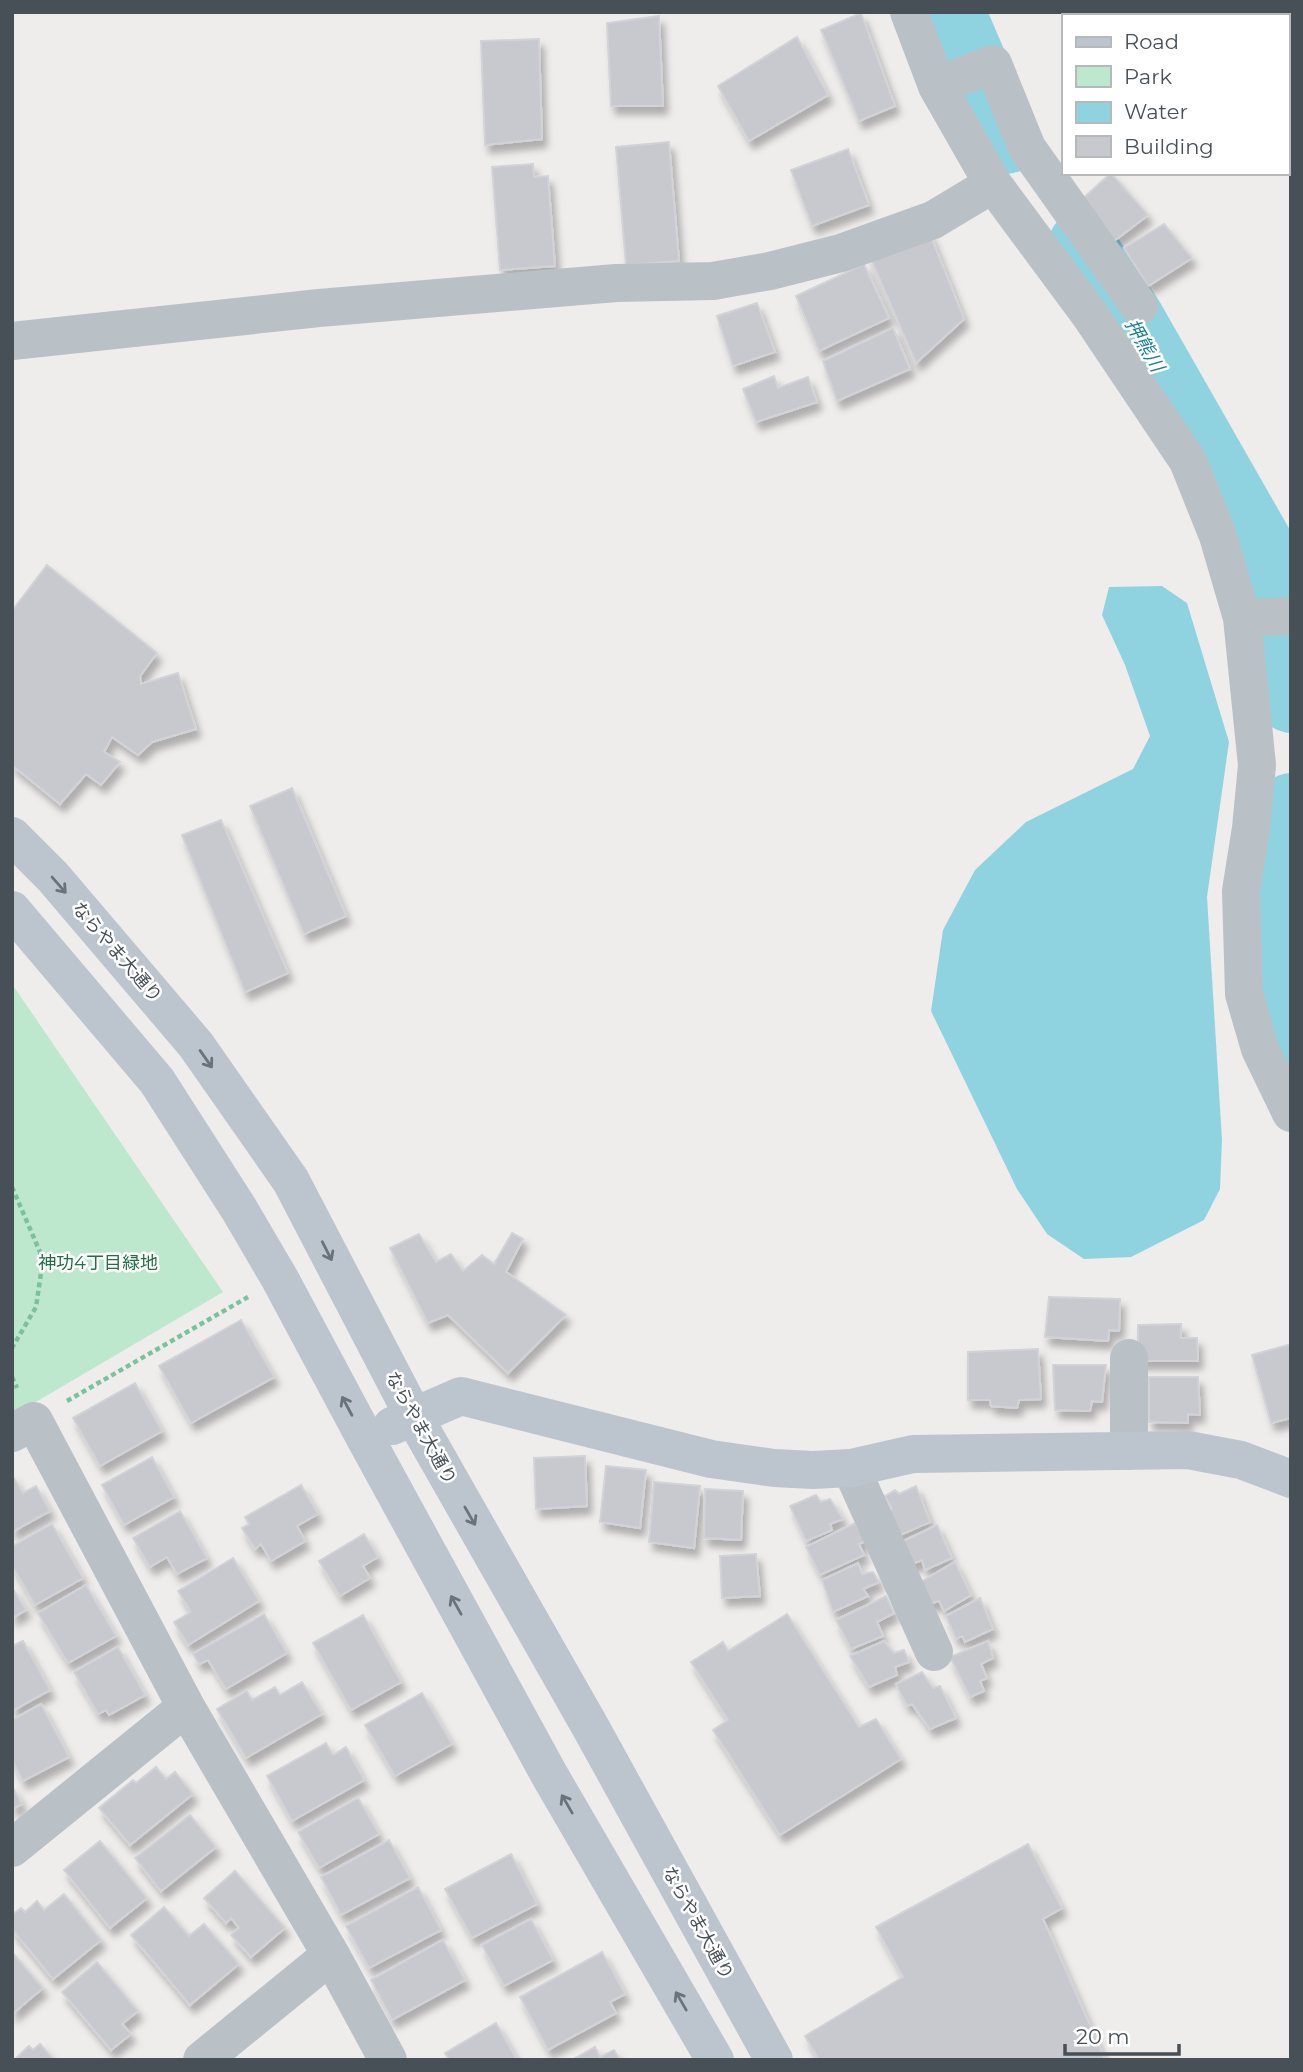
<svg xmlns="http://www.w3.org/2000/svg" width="1303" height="2072" font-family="Montserrat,'Noto Sans JP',sans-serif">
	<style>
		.green { fill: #bee8cd }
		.water { fill: #90d3e0 }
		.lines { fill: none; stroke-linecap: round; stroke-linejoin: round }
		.river { stroke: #90d3e0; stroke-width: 68 }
		.building { fill: #c7c9ce; stroke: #d1d3d7; stroke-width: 2; filter: url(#shadow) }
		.path { stroke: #7bc29c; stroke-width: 4.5; stroke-dasharray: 5 3.5; stroke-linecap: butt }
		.street { stroke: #b9c1c7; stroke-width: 38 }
		.secondary { stroke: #bcc5ce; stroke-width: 38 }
		.oneway { stroke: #6a737b }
		.labels { text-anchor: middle; stroke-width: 5; stroke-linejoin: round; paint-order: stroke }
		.street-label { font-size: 18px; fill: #475057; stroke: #fff }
		.park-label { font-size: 18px; fill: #216f45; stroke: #fff }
		.water-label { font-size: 19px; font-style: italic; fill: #1c8095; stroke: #fff }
	</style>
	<defs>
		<filter id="shadow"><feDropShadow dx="4.5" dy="8" stdDeviation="3.5" flood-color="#0004"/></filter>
	</defs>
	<rect width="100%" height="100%" fill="#efecec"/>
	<path class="green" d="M12 984 223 1292 12 1416Z"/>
	<path class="water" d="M1162 586 1187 603 1229 742 1207 897 1222 1140 1220 1189 1204 1220 1131 1257 1084 1259 1047 1234 1017 1189 931 1011 943 930 975 870 1026 822 1133 769 1150 736 1125 665 1102 615 1109 587Z"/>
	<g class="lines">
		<path class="river" d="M951 12 1006 140
			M1082 245 1131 320 1260 546 1291 699
			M1291 807 1271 912 1281 1031 1291 1047"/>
	</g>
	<path class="building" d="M861 13 895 106 859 121 821 30Z
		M659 16 663 106H611L607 23Z
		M797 37 828 95 749 141 718 86Z
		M539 39 542 139 485 145 481 41Z
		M669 142 679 261 626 265 616 147Z
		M848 149 869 205 812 226 791 170Z
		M533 164 534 177 548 176 555 266 500 270 492 167Z
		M1111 173 1148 215 1114 241 1081 200Z
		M1164 224 1192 258 1148 286 1124 248Z
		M929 232 964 319 916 363 868 252Z
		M864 264 889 318 819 351 796 296Z
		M757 303 775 352 733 366 717 316Z
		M893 328 910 369 837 401 823 361Z
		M774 376 778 388 808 377 817 402 756 422 743 389Z
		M47 565 157 653 140 676 141 684 178 673 196 729 152 742 138 755 112 737 104 752 120 762 101 785 86 774 60 804 12 765V611Z
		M292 788 346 916 304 934 250 806Z
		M221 820 288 973 245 992 182 835Z
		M512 1233 523 1239 506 1272 566 1315 508 1373 448 1315 428 1323 390 1248 419 1234 436 1262 451 1254 463 1271 482 1255 494 1264Z
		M1049 1297 1120 1299 1119 1331 1109 1330 1108 1341 1045 1337Z
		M241 1320 274 1377 191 1423 159 1366Z
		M1181 1324V1338H1197L1198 1361H1138V1325Z
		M1291 1344V1418L1271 1423 1252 1355Z
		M1038 1349 1041 1399 1019 1400 1017 1408 991 1406 990 1400H968V1352Z
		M1053 1365H1106L1102 1402 1092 1401 1090 1411 1055 1410Z
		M1149 1377H1198L1200 1415 1188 1414V1423L1149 1422Z
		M135 1383 162 1431 100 1466 73 1418Z
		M585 1456 587 1506 536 1509 534 1458Z
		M152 1457 174 1497 124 1525 102 1485Z
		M606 1466 646 1470 640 1528 600 1522Z
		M12 1475 23 1493 36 1486 50 1511 12 1532Z
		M654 1482 700 1486 694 1548 649 1542Z
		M301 1485 318 1514 297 1526 305 1541 271 1561 261 1544 255 1549 242 1528 249 1524 245 1517Z
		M916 1486 930 1522 891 1539 879 1518 892 1509 885 1496 895 1490 899 1494Z
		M705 1489 743 1491 741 1540 704 1538Z
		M816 1495 821 1502 830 1499 843 1519 830 1524 832 1530 806 1541 790 1506Z
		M180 1511 207 1558 177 1574 167 1557 150 1567 133 1538Z
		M855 1523 865 1541 859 1544 864 1555 820 1575 806 1547Z
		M52 1524 83 1578 35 1605 12 1565V1546Z
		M937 1525 952 1558 925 1570 922 1560 907 1566 895 1545Z
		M364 1534 378 1557 363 1566 370 1578 340 1596 319 1561Z
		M756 1554 760 1596 722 1598 720 1556Z
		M233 1558 259 1601 188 1645 174 1622 191 1612 178 1591Z
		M955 1562 971 1595 944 1611 939 1601 928 1604 919 1583Z
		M858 1563 862 1574 873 1572 879 1582 863 1589 868 1596 833 1612 822 1580Z
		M86 1585 116 1636 68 1663 38 1613Z
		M12 1587 26 1610 12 1618Z
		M886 1596 894 1613 877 1622 883 1636 851 1649 836 1620Z
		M980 1598 993 1629 965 1642 962 1636 956 1639 946 1616Z
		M264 1614 287 1653 226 1689 208 1660 199 1664 193 1654Z
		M787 1614 859 1727 876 1719 901 1759 780 1835 713 1730 728 1720 691 1662 723 1642 728 1651Z
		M363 1615 401 1682 351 1710 313 1643Z
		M23 1641 50 1690 12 1711V1646Z
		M884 1641 894 1653 904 1650 909 1662 895 1667 897 1675 869 1687 850 1656Z
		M988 1641 993 1658 981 1664 987 1678 980 1681 984 1691 970 1697 950 1657Z
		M118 1647 145 1695 109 1715 106 1710 98 1714 74 1672Z
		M922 1672 933 1688 940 1686 956 1718 930 1729 912 1704 907 1706 896 1684Z
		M302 1682 322 1714 246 1758 217 1709 247 1691 252 1700 275 1687 280 1695Z
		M422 1693 452 1744 395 1776 365 1725Z
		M41 1704 69 1757 23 1781 12 1760V1720Z
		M326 1743 333 1755 346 1747 364 1780 292 1821 267 1776Z
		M156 1767 166 1779 175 1772 193 1794 130 1845 99 1808 133 1780 136 1783Z
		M12 1786 22 1804 12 1809Z
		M358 1798 379 1834 319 1868 298 1832Z
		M190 1815 216 1847 161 1891 135 1858Z
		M389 1840 410 1878 341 1915 321 1877Z
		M100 1841 147 1898 110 1928 64 1870Z
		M1028 1844 1062 1908 1043 1919 1105 2060H819L805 2036 903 1977 876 1927Z
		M511 1854 537 1904 472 1938 445 1889Z
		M235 1871 285 1928 251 1957 231 1935 239 1928 231 1918 226 1923 204 1898Z
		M418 1887 441 1930 369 1968 346 1926Z
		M64 1894 101 1940 53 1979 12 1929V1915L21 1908 25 1912 37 1901 44 1910Z
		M164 1907 189 1936 204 1924 239 1964 190 2005 131 1935Z
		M531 1919 553 1960 504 1986 482 1945Z
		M443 1940 465 1980 392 2020 371 1980Z
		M12 1952 43 1988 12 2014Z
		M602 1952 625 1994 610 2002 616 2013 548 2050 520 1997Z
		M97 1962 138 2011 122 2024 131 2034 111 2050 62 1992Z
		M496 2023 517 2060H445L448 2058 445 2053Z
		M40 2044 54 2060H14L29 2046 33 2050Z
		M595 2047 600 2057 614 2050 620 2060H572Z"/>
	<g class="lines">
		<path class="path" d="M12 1187 43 1259 36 1307 12 1348
			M12 1377 17 1388
			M67 1401 248 1297"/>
		<path class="street" d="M909 12 937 86 993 184 1090 315 1188 461 1218 536 1242 618 1257 765 1251 828 1241 891 1244 994 1260 1049 1291 1113
			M937 86 993 64 1027 148 1139 306
			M12 341 319 308 616 283 713 281 770 271 841 253 933 220 993 184
			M1242 618 1291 616
			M12 1433 34 1421 186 1707 331 1955 388 2060
			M1129 1451V1358
			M851 1468 934 1652
			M12 1848 186 1707
			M202 2060 331 1955"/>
		<path class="secondary" d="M12 836 53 877 196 1045 291 1181 414 1417 591 1728 774 2060
			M12 910 157 1081 239 1209 280 1279 365 1438 550 1776 715 2060
			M392 1426 461 1396 711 1459 774 1468 813 1470 851 1468 913 1454 1188 1450 1241 1460 1291 1479"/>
	</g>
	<defs><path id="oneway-shaft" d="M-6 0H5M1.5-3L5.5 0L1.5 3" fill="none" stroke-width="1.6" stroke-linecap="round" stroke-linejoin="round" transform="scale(1.75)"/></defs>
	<g class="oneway">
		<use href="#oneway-shaft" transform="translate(59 885) rotate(49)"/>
		<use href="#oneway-shaft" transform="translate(206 1059) rotate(55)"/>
		<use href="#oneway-shaft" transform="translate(327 1251) rotate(63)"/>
		<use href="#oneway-shaft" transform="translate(347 1406) rotate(-118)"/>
		<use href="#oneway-shaft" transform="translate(470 1516) rotate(60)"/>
		<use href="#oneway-shaft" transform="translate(456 1605) rotate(-119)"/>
		<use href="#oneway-shaft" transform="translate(567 1804) rotate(-120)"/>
		<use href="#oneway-shaft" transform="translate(681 2001) rotate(-120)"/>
	</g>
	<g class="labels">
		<g class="street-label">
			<text transform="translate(117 952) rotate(49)" y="6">ならやま大通り</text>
			<text transform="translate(421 1428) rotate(61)" y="6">ならやま大通り</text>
			<text transform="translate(698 1923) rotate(61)" y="6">ならやま大通り</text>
		</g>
		<g class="park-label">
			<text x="98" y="1269">神功4丁目緑地</text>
		</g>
		<g class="water-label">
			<text transform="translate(1145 345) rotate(60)" y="7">押熊川</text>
		</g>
	</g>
	<rect width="1303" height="2072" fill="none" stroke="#475057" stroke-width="28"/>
	<rect x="1062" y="14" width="228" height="161" fill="#ffffff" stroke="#b5b9bc" stroke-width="2"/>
	<rect x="1076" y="37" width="35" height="10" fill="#bcc5ce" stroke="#b5b9bc" stroke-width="2"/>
	<text x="1124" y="49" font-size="21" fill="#475057">Road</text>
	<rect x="1076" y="66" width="35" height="21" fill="#bee8cd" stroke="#b5b9bc" stroke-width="2"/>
	<text x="1124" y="84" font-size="21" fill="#475057">Park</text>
	<rect x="1076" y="102" width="35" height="21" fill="#90d3e0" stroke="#b5b9bc" stroke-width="2"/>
	<text x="1124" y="119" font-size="21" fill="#475057">Water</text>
	<rect x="1076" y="136" width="35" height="21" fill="#c7c9ce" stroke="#b5b9bc" stroke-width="2"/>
	<text x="1124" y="154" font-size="21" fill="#475057">Building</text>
	<path d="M1065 2044v10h114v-10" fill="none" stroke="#475057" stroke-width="3.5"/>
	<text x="1076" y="2044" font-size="21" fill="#475057" stroke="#ffffff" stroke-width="5" paint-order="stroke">20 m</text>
</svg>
